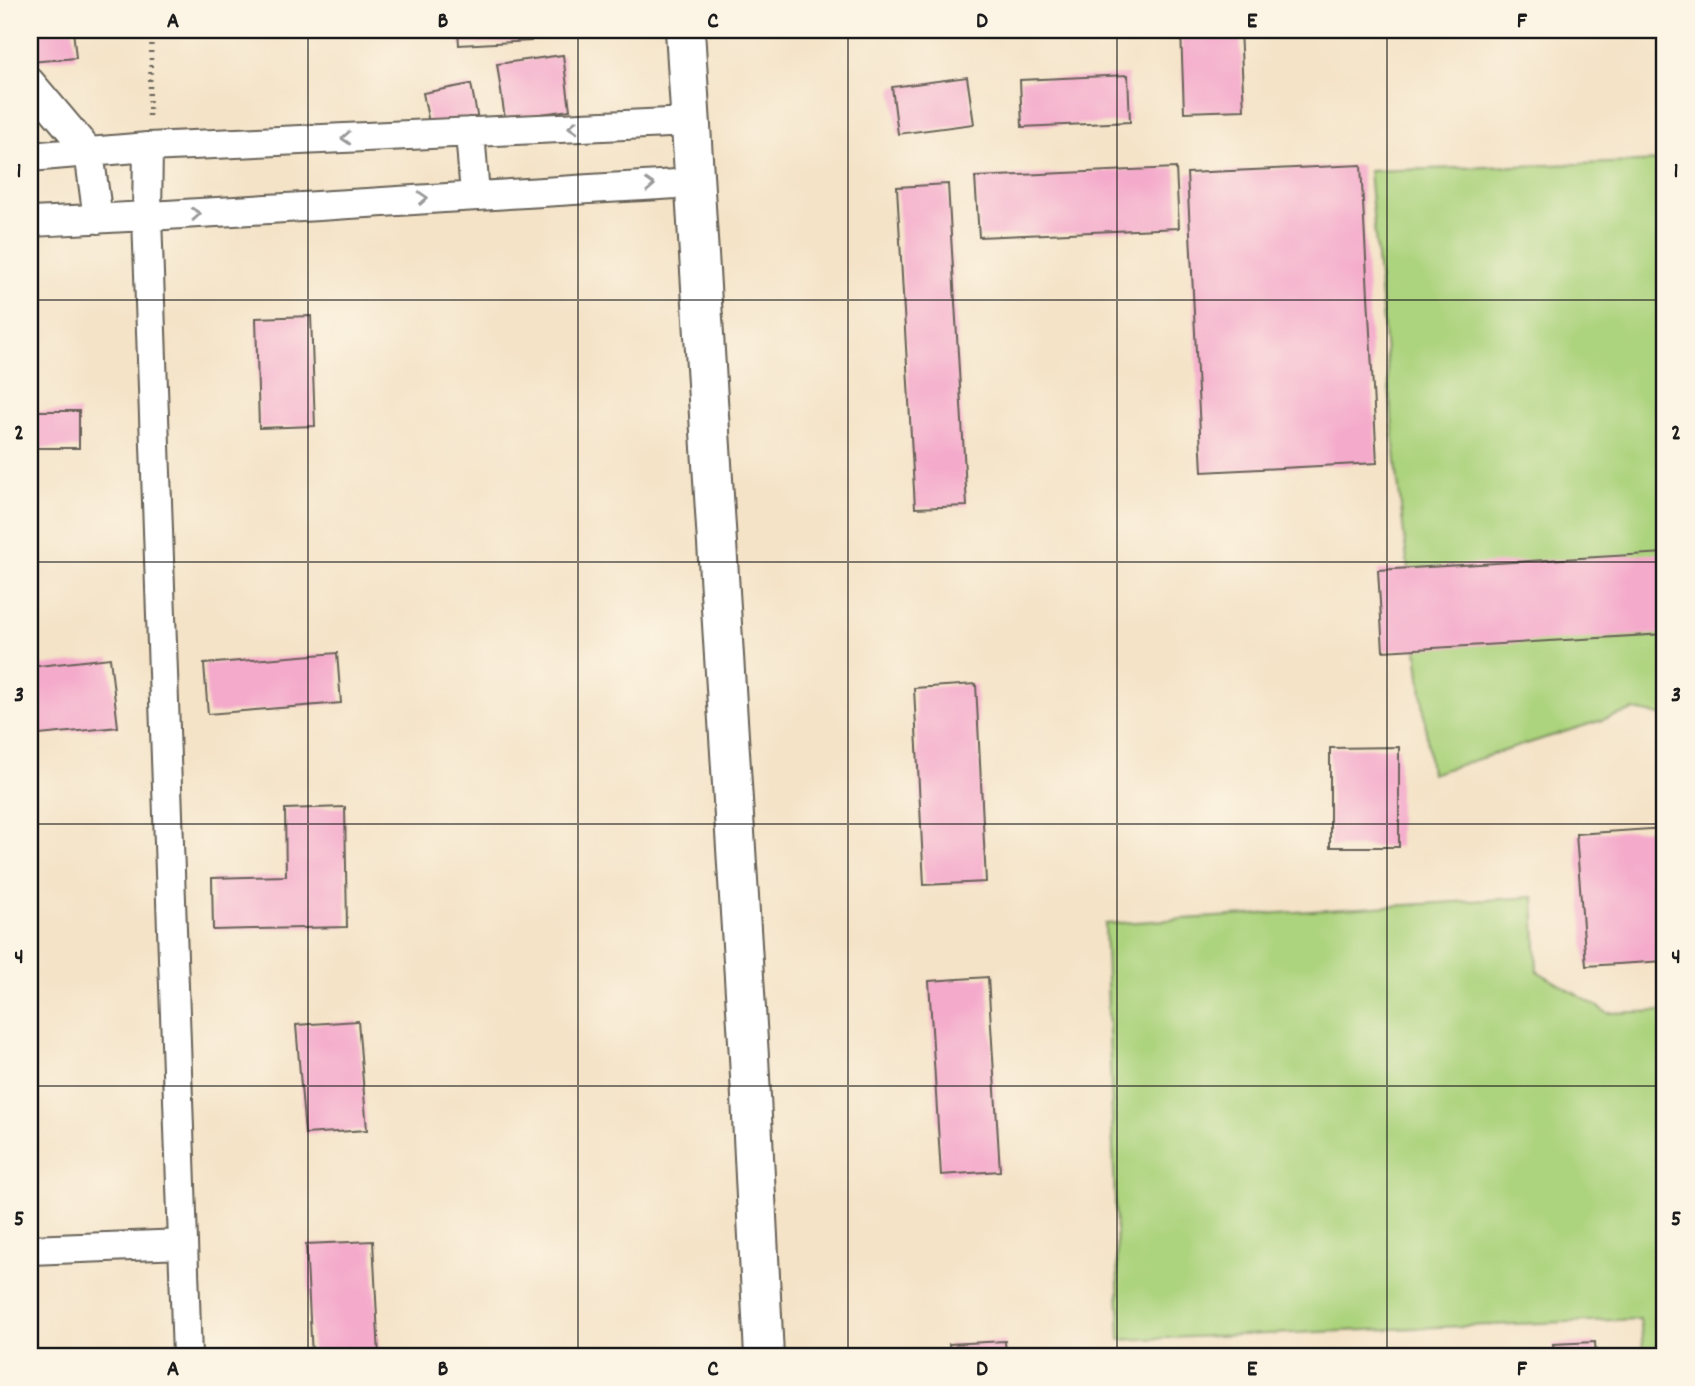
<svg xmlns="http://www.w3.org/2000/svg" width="1695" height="1386" font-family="Dekko,sans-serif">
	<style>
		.green { fill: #acd37d; stroke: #64784c; stroke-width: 2 }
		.building { fill: #f4aacb }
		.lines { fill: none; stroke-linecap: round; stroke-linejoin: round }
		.minor-casing { stroke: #686258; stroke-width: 32 }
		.primary-casing { stroke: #686258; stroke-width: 42 }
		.path { stroke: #686258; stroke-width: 4.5; stroke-dasharray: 2 5; stroke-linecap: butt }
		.minor { stroke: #fff; stroke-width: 28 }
		.primary { stroke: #fff; stroke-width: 38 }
		.oneway { stroke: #999 }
		.grid { fill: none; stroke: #1c1c1c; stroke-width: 2; stroke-opacity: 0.55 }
		.neatline { fill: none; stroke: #1c1c1c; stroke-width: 2.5 }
		.grid-label { font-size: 23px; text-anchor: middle; font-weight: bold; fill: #1c1c1c }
	</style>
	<rect width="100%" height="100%" fill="#fcf5e5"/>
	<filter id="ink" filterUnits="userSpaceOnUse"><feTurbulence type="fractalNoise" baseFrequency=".0143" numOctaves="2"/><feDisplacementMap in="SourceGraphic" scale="14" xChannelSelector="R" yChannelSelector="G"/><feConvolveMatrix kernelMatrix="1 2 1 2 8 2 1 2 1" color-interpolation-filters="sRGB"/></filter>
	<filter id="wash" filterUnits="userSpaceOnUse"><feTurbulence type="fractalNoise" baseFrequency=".00686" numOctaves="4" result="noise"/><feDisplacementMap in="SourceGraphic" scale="28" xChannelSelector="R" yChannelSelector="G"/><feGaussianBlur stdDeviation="1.57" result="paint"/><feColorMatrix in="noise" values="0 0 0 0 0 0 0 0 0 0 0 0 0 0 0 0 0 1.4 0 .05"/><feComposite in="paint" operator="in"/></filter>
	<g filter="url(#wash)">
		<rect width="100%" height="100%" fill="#f4e3c7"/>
		<path class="green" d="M1665 161V716L1634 710 1431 774 1397 472 1369 171Z
			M1534 897 1537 971 1608 1013 1665 1011V1356H1644L1640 1319 1120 1340 1105 924Z"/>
		<g id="blocks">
			<path class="building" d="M30 30H73L76 58 30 62Z
				M458 30H530L531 41 459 45Z
				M1181 30H1240L1244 110 1184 112Z
				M563 55 570 110 505 119 497 64Z
				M1128 75 1130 122 1022 127 1020 80Z
				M967 77 974 124 898 134 892 87Z
				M471 84 479 125 431 133 423 93Z
				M1361 165 1377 463 1202 472 1187 173Z
				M1176 168 1179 228 979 237 975 177Z
				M948 184 967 506 915 508 897 187Z
				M311 316 315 426 259 428 256 318Z
				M30 411H79V448H30Z
				M1665 553V634L1383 651 1378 570Z
				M337 653 341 703 208 714 204 664Z
				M110 658 118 727 30 736V667Z
				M976 684 986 882 924 885 914 688Z
				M1399 747V847H1330V748Z
				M345 807 347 927 213 930 212 878 286 876 285 809Z
				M1665 828V961L1586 966 1576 834Z
				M988 977 1000 1171 941 1175 929 981Z
				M358 1021 367 1130 305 1134 296 1025Z
				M373 1241 379 1356H312L306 1244Z
				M1005 1341 1006 1356H950L949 1344Z
				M1595 1342 1596 1356H1554L1553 1344Z"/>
		</g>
	</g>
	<g filter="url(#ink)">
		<use href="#blocks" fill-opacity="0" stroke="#686258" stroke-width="2"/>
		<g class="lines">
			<g class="minor-casing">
				<path id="minor" d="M30 82 89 152 98 219
					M470 132 475 195
					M148 147 147 217 187 1356
					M30 157 148 147 690 122
					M30 222C252 212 473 195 695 183
					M30 1250 183 1244"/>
			</g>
			<g class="primary-casing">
				<path id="primary" d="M685 30 749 1057 764 1356"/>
			</g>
			<path class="path" d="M149 116 152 30"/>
			<use href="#minor" class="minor"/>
			<use href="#primary" class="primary"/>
		</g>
		<defs><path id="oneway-chevron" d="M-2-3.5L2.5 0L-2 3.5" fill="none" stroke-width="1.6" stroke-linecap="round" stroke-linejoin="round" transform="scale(1.75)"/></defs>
		<g class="oneway">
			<use href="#oneway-chevron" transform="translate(573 127) rotate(177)"/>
			<use href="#oneway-chevron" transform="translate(346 138) rotate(177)"/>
			<use href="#oneway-chevron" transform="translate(650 185) rotate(-3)"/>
			<use href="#oneway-chevron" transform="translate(423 198) rotate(-4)"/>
			<use href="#oneway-chevron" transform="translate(196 214) rotate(-4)"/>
		</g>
	</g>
	<path class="grid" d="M308 30V1356M578 30V1356M848 30V1356M1117 30V1356M1387 30V1356M30 300H1665M30 562H1665M30 824H1665M30 1086H1665"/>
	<rect width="1695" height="1386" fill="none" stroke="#fcf5e5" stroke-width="77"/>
	<rect x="38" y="38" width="1618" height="1310" class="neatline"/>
	<g class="grid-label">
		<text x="173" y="27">A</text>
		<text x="443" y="27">B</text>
		<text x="713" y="27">C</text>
		<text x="982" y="27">D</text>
		<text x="1252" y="27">E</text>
		<text x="1522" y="27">F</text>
		<text x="19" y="177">1</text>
		<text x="1676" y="177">1</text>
		<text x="19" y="439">2</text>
		<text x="1676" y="439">2</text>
		<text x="19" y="701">3</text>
		<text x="1676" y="701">3</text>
		<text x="19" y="963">4</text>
		<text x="1676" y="963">4</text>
		<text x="19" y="1225">5</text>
		<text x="1676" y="1225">5</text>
		<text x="173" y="1375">A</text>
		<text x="443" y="1375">B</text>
		<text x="713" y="1375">C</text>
		<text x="982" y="1375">D</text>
		<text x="1252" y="1375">E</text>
		<text x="1522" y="1375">F</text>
	</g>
</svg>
